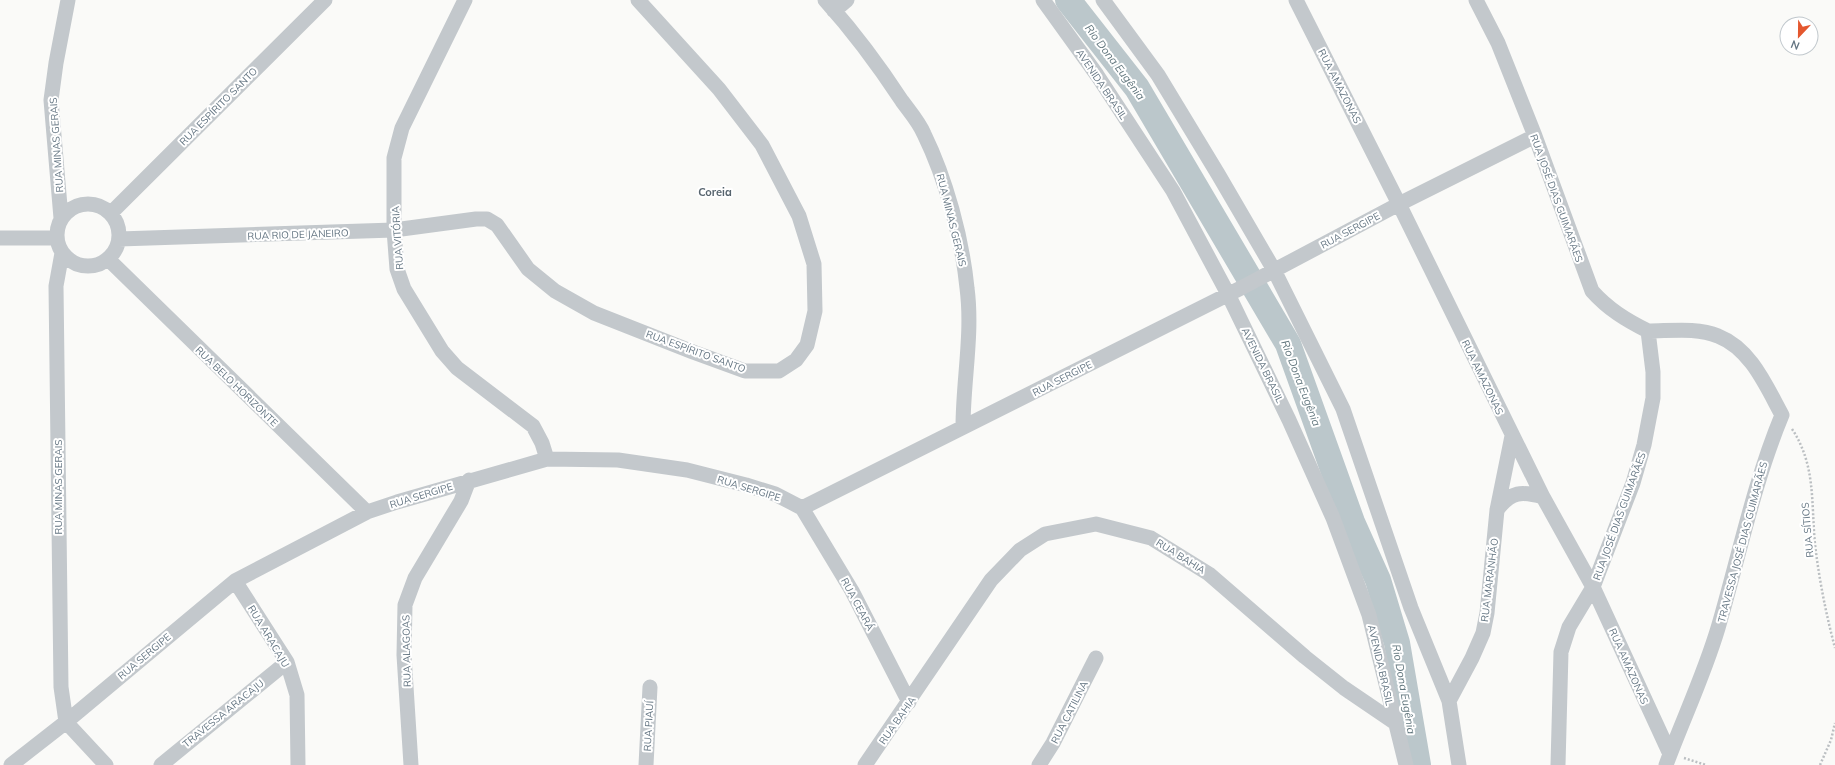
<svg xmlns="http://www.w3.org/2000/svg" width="1835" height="765" font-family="Mulish,sans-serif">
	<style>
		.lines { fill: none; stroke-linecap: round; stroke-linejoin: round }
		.river { stroke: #bbc7cb; stroke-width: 26 }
		.path { stroke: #bbbfc2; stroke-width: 2.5; stroke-dasharray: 2 2; stroke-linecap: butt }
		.minor { stroke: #c3c8cc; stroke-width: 15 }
		.labels { text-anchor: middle; stroke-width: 4; stroke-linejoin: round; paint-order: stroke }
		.street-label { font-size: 10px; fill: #657683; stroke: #fff }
		.water-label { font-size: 11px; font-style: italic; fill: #60757c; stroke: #fff }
		.neighbourhood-label { font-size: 11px; font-weight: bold; fill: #57646e; stroke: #fff }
	</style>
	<rect width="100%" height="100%" fill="#fafaf8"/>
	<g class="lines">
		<path class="river" d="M1068 0 1137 88 1288 344 1352 522 1378 580 1397 643 1418 765"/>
		<path class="path" d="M1792 429C1816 465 1811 503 1815 544 1819 579 1826 614 1835 648
			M1684 758 1706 765
			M1820 765 1831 740 1835 723"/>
		<path class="minor" d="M465 0 402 128 394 158V230L397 269 404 289 442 351 457 368 533 426 542 443 547 459
			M825 0C853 31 879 66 902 101 910 112 919 122 924 134 946 179 962 238 967 288 973 334 963 381 963 427
			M1043 0 1097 75 1173 191 1228 294 1289 420 1333 518 1369 615 1406 765
			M1103 0 1158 75 1218 174 1274 270 1343 409 1411 608 1449 701
			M1296 0 1399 204 1543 497 1593 587 1670 754
			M1476 0 1498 43 1535 136 1592 291C1608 309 1626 320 1648 331L1653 372V398L1644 445 1633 483 1593 587 1569 627 1561 652 1558 765
			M834 11 847 0
			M57 235a31 31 0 1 1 62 0a31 31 0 1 1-62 0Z
			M111 213 325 0
			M61 218 51 100 56 63 68 0
			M0 238H56
			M119 239 394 230 476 219H487L497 225 528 269 555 291 594 313 693 352 745 371H779L796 360 807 345 815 311 814 264 799 216 762 145 719 89 638 0
			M62 253 56 286 61 687 66 722 106 765
			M108 259 367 512
			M1648 331C1670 331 1697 327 1718 336 1751 349 1766 386 1782 415 1753 485 1739 557 1718 628 1704 675 1683 719 1666 765
			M802 508 1241 288 1399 204 1535 136
			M802 508 852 591 909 702
			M1497 510C1511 491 1522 491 1543 497
			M235 581 287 662 297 695 298 765
			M11 765 66 722 235 581 367 512 397 502 547 459 618 460 687 470 746 485 775 494 802 508
			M161 765 287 662
			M411 765 404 655 405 605 415 578 461 501 469 480
			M646 765 650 687
			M865 765 991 580 1020 550 1045 534 1096 524 1151 538 1209 574 1305 657 1344 688 1394 722
			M1039 765 1053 743 1096 658
			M1459 765 1449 701 1472 658 1483 633 1487 613 1497 510 1512 436"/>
	</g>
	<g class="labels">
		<g class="street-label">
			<text transform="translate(1102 84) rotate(56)" y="4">AVENIDA BRASIL</text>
			<text transform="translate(1340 86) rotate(63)" y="4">RUA AMAZONAS</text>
			<text transform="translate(218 106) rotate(-45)" y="4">RUA ESPÍRITO SANTO</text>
			<text transform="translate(56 145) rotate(-94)" y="4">RUA MINAS GERAIS</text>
			<text transform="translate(1557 198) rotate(70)" y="4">RUA JOSÉ DIAS GUIMARÃES</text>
			<text transform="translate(952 220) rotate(76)" y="4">RUA MINAS GERAIS</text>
			<text transform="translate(1350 230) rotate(-28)" y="4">RUA SERGIPE</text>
			<text transform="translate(298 234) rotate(-2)" y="4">RUA RIO DE JANEIRO</text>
			<text transform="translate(397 238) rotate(-94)" y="4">RUA VITÓRIA</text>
			<text transform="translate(696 351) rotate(20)" y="4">RUA ESPÍRITO SANTO</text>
			<text transform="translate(1263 365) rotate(64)" y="4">AVENIDA BRASIL</text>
			<text transform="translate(1483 377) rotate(64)" y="4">RUA AMAZONAS</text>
			<text transform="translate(1062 378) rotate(-27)" y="4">RUA SERGIPE</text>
			<text transform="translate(237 386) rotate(44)" y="4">RUA BELO HORIZONTE</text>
			<text transform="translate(58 487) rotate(-90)" y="4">RUA MINAS GERAIS</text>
			<text transform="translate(749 488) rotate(17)" y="4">RUA SERGIPE</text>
			<text transform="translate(421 495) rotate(-17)" y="4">RUA SERGIPE</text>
			<text transform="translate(1619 516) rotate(-70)" y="4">RUA JOSÉ DIAS GUIMARÃES</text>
			<text transform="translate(1807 530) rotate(-95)" y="4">RUA SÍTIOS</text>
			<text transform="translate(1742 542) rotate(-75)" y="4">TRAVESSA JOSÉ DIAS GUIMARÃES</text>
			<text transform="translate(1181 556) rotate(32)" y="4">RUA BAHIA</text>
			<text transform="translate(1489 580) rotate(-83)" y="4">RUA MARANHÃO</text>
			<text transform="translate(858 604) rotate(62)" y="4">RUA CEARÁ</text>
			<text transform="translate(269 636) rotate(59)" y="4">RUA ARACAJU</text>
			<text transform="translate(406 651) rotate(-91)" y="4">RUA ALAGOAS</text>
			<text transform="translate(144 656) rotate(-40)" y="4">RUA SERGIPE</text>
			<text transform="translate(1381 665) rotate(77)" y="4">AVENIDA BRASIL</text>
			<text transform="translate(1629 666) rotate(66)" y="4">RUA AMAZONAS</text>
			<text transform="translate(1069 712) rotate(-63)" y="4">RUA CATILINA</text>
			<text transform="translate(223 713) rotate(-39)" y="4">TRAVESSA ARACAJU</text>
			<text transform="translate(897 720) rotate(-55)" y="4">RUA BAHIA</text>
			<text transform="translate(648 726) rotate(-87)" y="4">RUA PIAUÍ</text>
		</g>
		<g class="water-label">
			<text transform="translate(1115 62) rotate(53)" y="4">Rio Dona Eugênia</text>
			<text transform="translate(1301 383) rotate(69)" y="4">Rio Dona Eugênia</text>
			<text transform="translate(1404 689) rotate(80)" y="4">Rio Dona Eugênia</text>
		</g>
		<g class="neighbourhood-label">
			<text x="715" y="196">Coreia</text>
		</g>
	</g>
	<g transform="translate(1799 36) rotate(202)"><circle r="19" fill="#ffffff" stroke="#c1c8cd"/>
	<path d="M0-3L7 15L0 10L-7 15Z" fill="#e4572e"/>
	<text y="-6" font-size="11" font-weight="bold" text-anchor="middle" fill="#657683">N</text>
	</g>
</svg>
